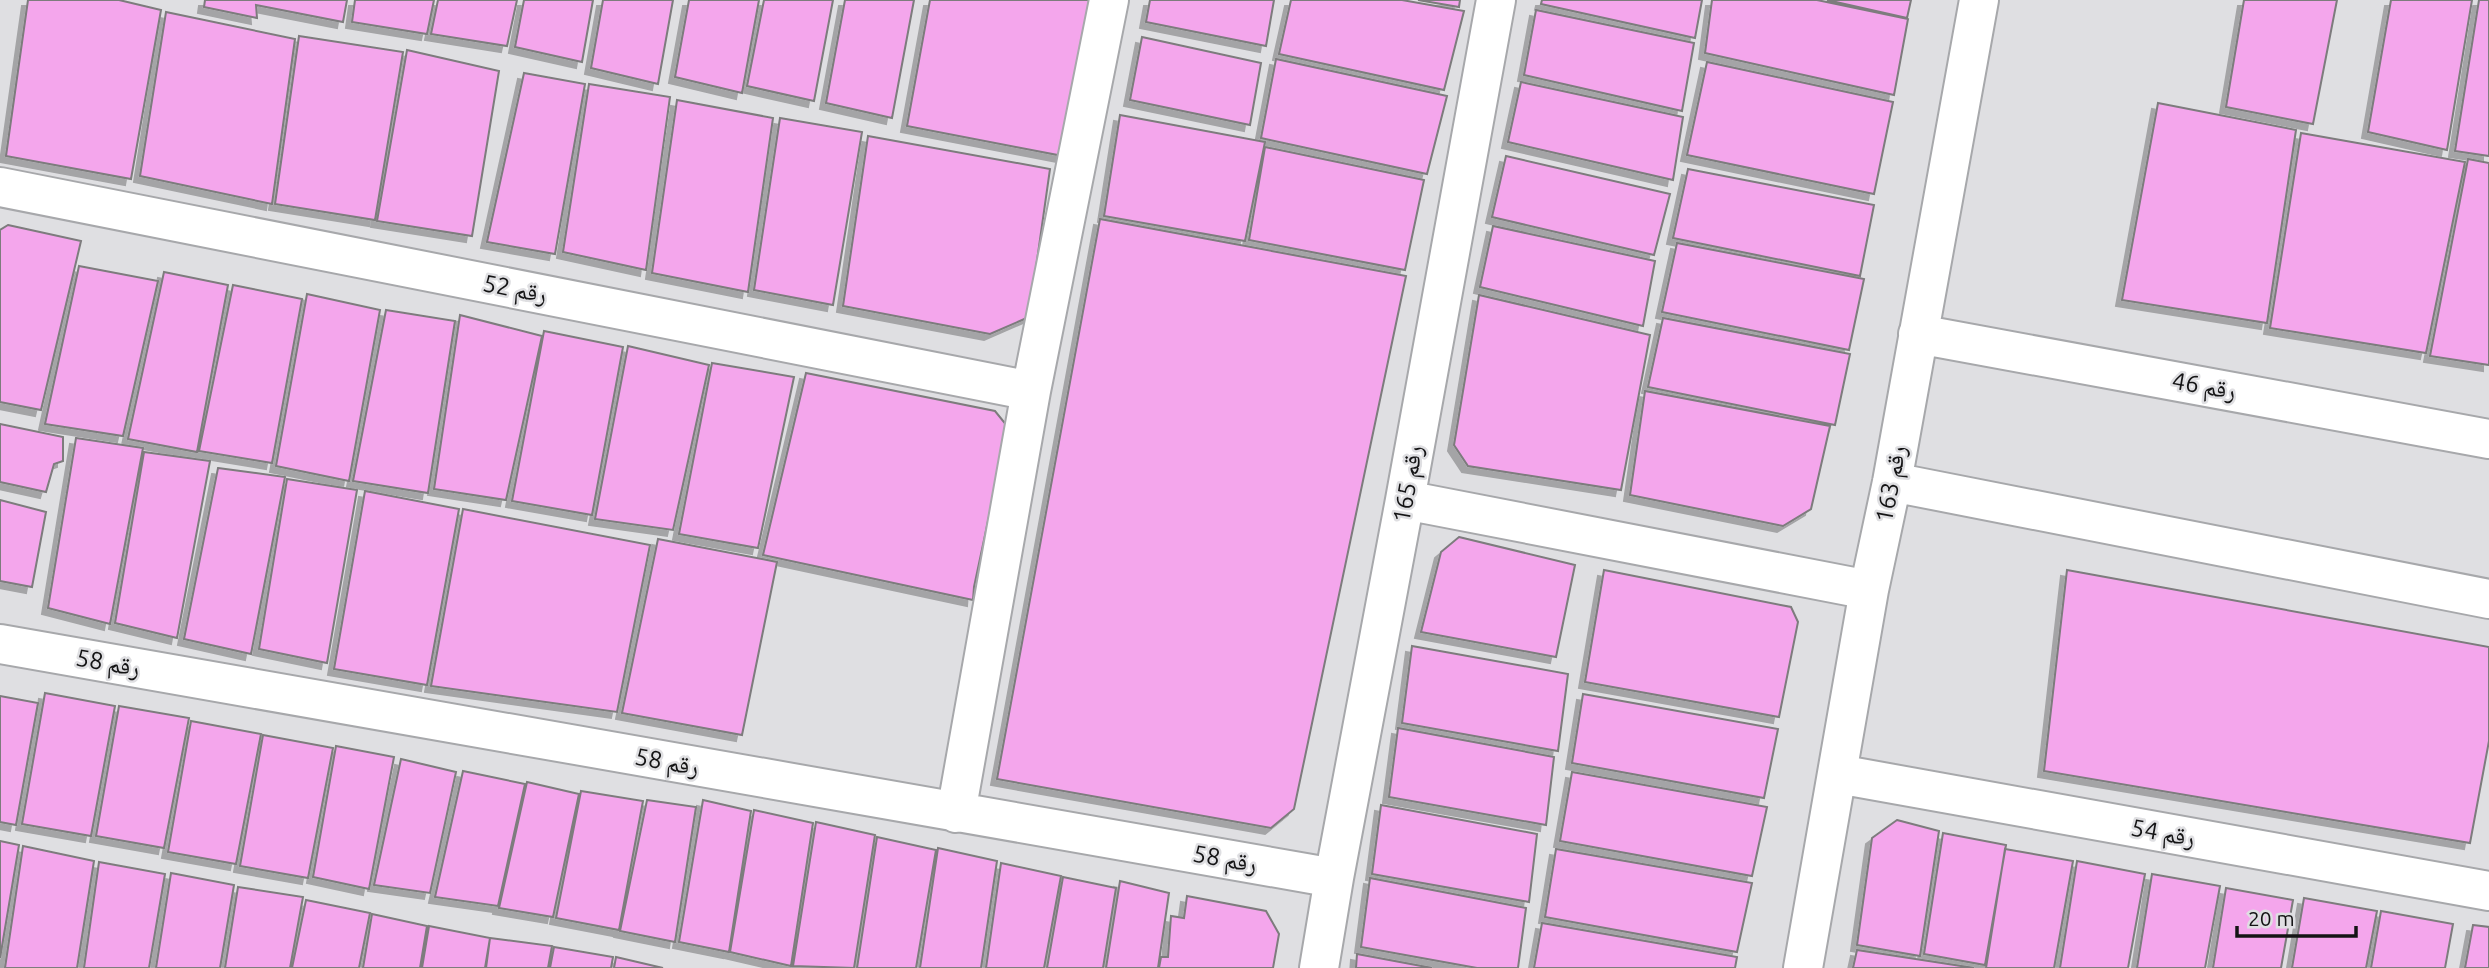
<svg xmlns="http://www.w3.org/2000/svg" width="2489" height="968" font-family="Ubuntu,'Noto Naskh Arabic',sans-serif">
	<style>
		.building { fill: #f4a6ec; stroke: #7d7b7d; stroke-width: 2; filter: url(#shadow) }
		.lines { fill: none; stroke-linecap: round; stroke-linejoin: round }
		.minor-casing { stroke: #a7a8ab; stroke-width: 42 }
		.minor { stroke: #fff; stroke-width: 38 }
		.labels { text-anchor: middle; stroke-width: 5; stroke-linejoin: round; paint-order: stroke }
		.street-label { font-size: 24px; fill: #141415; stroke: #dfdfe2 }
	</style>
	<defs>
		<filter id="shadow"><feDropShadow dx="-6" dy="6" stdDeviation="0" flood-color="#0004"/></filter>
	</defs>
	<rect width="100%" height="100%" fill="#dfdfe2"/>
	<path class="building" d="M28 0H119L161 10 131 179 6 156Z
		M205 0H347L343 22 256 5 257 18 204 7Z
		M355 0H434L427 34 352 22Z
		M438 0H517L507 46 431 34Z
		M524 0H593L582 62 515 47Z
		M603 0H673L658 84 591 68Z
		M689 0H759L742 93 675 77Z
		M764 0H833L814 101 747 86Z
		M845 0H914L892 118 826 103Z
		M930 0H1088L1090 3 1063 156 907 126Z
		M1150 0H1274L1266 46 1146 22Z
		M1291 0H1402L1464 11 1444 90 1279 54Z
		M1418 0H1460L1459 7Z
		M1542 0H1702L1695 38 1541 4Z
		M1712 0H1817L1908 19 1894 95 1705 53Z
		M1827 0H1911L1907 18Z
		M2244 0H2337L2313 124 2226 107Z
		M2391 0H2472L2447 150 2368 132Z
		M2479 0H2489V156L2455 151Z
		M1536 10 1694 43 1682 111 1524 75Z
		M166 12 295 39 272 204 140 176Z
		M299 36 403 52 375 220 275 204Z
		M1142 37 1261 63 1250 125 1130 100Z
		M407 50 499 71 472 236 377 221Z
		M1276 59 1447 96 1427 174 1261 138Z
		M1707 62 1893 102 1874 194 1687 155Z
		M524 73 585 84 555 254 487 242Z
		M1521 82 1683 117 1673 180 1508 142Z
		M589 84 670 97 646 270 563 252Z
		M677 100 773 118 748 292 652 273Z
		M2158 103 2296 130 2267 323 2122 300Z
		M1120 115 1265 142 1245 241 1104 216Z
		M780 118 862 132 833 305 754 290Z
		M2301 133 2465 162 2426 353 2270 328Z
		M868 136 1050 169 1029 317 990 334 843 306Z
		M1265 147 1424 180 1405 270 1249 240Z
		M1506 156 1670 194 1654 255 1492 217Z
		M2468 159 2489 163V365L2430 356Z
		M1688 169 1874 205 1860 276 1673 238Z
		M1100 219 1406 276 1294 809 1271 828 997 779Z
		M8 225 81 241 41 410 0 402V230Z
		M1493 226 1655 261 1643 326 1480 287Z
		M1677 243 1864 279 1849 350 1662 312Z
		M79 266 158 281 123 436 45 424Z
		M164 272 228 285 197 452 128 439Z
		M233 285 302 299 272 463 199 451Z
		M307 294 380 310 349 481 276 466Z
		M1479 295 1650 335 1621 490 1468 466 1454 445Z
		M386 310 455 321 428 493 353 481Z
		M460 315 542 336 506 500 434 489Z
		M1663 318 1850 354 1835 425 1648 387Z
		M544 331 623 347 592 515 512 501Z
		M628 346 709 365 673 530 595 519Z
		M712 363 794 377 758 548 679 534Z
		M806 373 995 411 1008 427 974 587 973 600 763 555Z
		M1645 391 1830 426 1811 509 1783 526 1630 495Z
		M0 424 63 437V461L54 464 46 492 0 482Z
		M76 438 143 448 110 624 48 608Z
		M144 452 210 461 177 638 115 623Z
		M218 468 285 477 251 654 184 639Z
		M287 479 357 490 327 663 259 649Z
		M365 491 459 509 427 685 334 669Z
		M0 500 46 512 32 587 0 581Z
		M463 509 650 545 617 712 431 686Z
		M1459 537 1575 565 1556 657 1421 632 1441 552Z
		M658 539 777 562 742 735 622 713Z
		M1604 570 1791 607 1798 622 1779 717 1585 682Z
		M2067 570 2489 647V741L2470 843 2044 771Z
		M1412 646 1568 674 1558 751 1402 723Z
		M45 693 115 706 91 836 22 824Z
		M1583 694 1778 729 1764 798 1572 763Z
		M0 696 38 703 16 825 0 822Z
		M119 706 189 718 164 848 96 836Z
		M191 721 261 734 236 864 168 852Z
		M1398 728 1554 757 1546 825 1389 797Z
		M263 735 333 748 308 878 240 866Z
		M336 746 394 757 369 889 313 877Z
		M401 759 456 772 430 893 374 885Z
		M463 771 525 784 498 906 435 897Z
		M1572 772 1767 807 1752 876 1560 841Z
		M527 782 579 794 553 917 499 908Z
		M581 791 643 801 619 930 556 918Z
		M647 800 696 807 675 942 620 931Z
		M703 800 751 811 729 952 679 942Z
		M1381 805 1537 834 1529 902 1372 874Z
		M754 810 813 823 791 966 730 952Z
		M1897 820 1939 831 1920 956 1857 945 1872 838Z
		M816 822 875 835 854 968 793 966Z
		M1943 833 2006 845 1985 965 1924 954Z
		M877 837 936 850 916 968H857Z
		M0 841 19 845 0 958Z
		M23 846 94 861 77 968H5Z
		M938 848 997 861 981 968H920Z
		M1556 849 1752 883 1737 952 1545 917Z
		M2005 849 2073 861 2054 968H1986Z
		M2077 861 2145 874 2128 968H2060Z
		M99 862 165 874 149 968H84Z
		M1001 863 1061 876 1044 968H986Z
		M171 873 234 885 220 968H156Z
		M2152 874 2220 886 2205 968H2137Z
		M1063 877 1116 888 1103 968H1047Z
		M1370 878 1526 908 1518 968H1477L1361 947Z
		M1120 881 1169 893 1158 968H1106Z
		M238 887 303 897 290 968H225Z
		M2226 888 2293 900 2281 968H2213Z
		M1187 896 1266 911 1279 934 1273 968H1159L1161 957H1168L1171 916 1184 918Z
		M2304 898 2377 911 2366 968H2292Z
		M306 900 370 913 359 968H292Z
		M2381 911 2453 924 2445 968H2371Z
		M372 914 427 926 420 968H363Z
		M1542 923 1737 957 1735 968H1534Z
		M2473 925 2489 927V968H2465Z
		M429 926 490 938 485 968H422Z
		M490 938 552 946 548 968H486Z
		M554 947 613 957 611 968H550Z
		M1857 950 1974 968H1853Z
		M1357 954 1432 968H1356Z
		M616 957 663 968H614Z"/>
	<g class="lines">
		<g class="minor-casing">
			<path id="minor" d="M0 187 1031 391
				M1918 334 2489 439
				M1892 482 2489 599
				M1405 500 1869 590
				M0 644 1334 878
				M1838 774 2489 891
				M956 813 1031 391 1109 0
				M1319 968 1334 878 1405 500 1496 0
				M1803 968 1869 590 1892 482 1979 0"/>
		</g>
		<use href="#minor" class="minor"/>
	</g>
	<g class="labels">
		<g class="street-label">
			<text transform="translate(515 289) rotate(11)" y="8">رقم 52</text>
			<text transform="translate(2204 386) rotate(10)" y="8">رقم 46</text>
			<text transform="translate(1408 484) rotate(-80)" y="8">رقم 165</text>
			<text transform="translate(1891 484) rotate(-79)" y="8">رقم 163</text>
			<text transform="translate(108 663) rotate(10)" y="8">رقم 58</text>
			<text transform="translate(667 762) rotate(10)" y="8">رقم 58</text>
			<text transform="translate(2163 833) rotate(10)" y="8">رقم 54</text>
			<text transform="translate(1225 859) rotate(10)" y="8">رقم 58</text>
		</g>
	</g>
	<path d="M2237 926v10h119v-10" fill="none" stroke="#141415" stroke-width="3.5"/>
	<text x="2248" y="926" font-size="21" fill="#141415" stroke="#dfdfe2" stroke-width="5" paint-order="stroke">20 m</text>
</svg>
